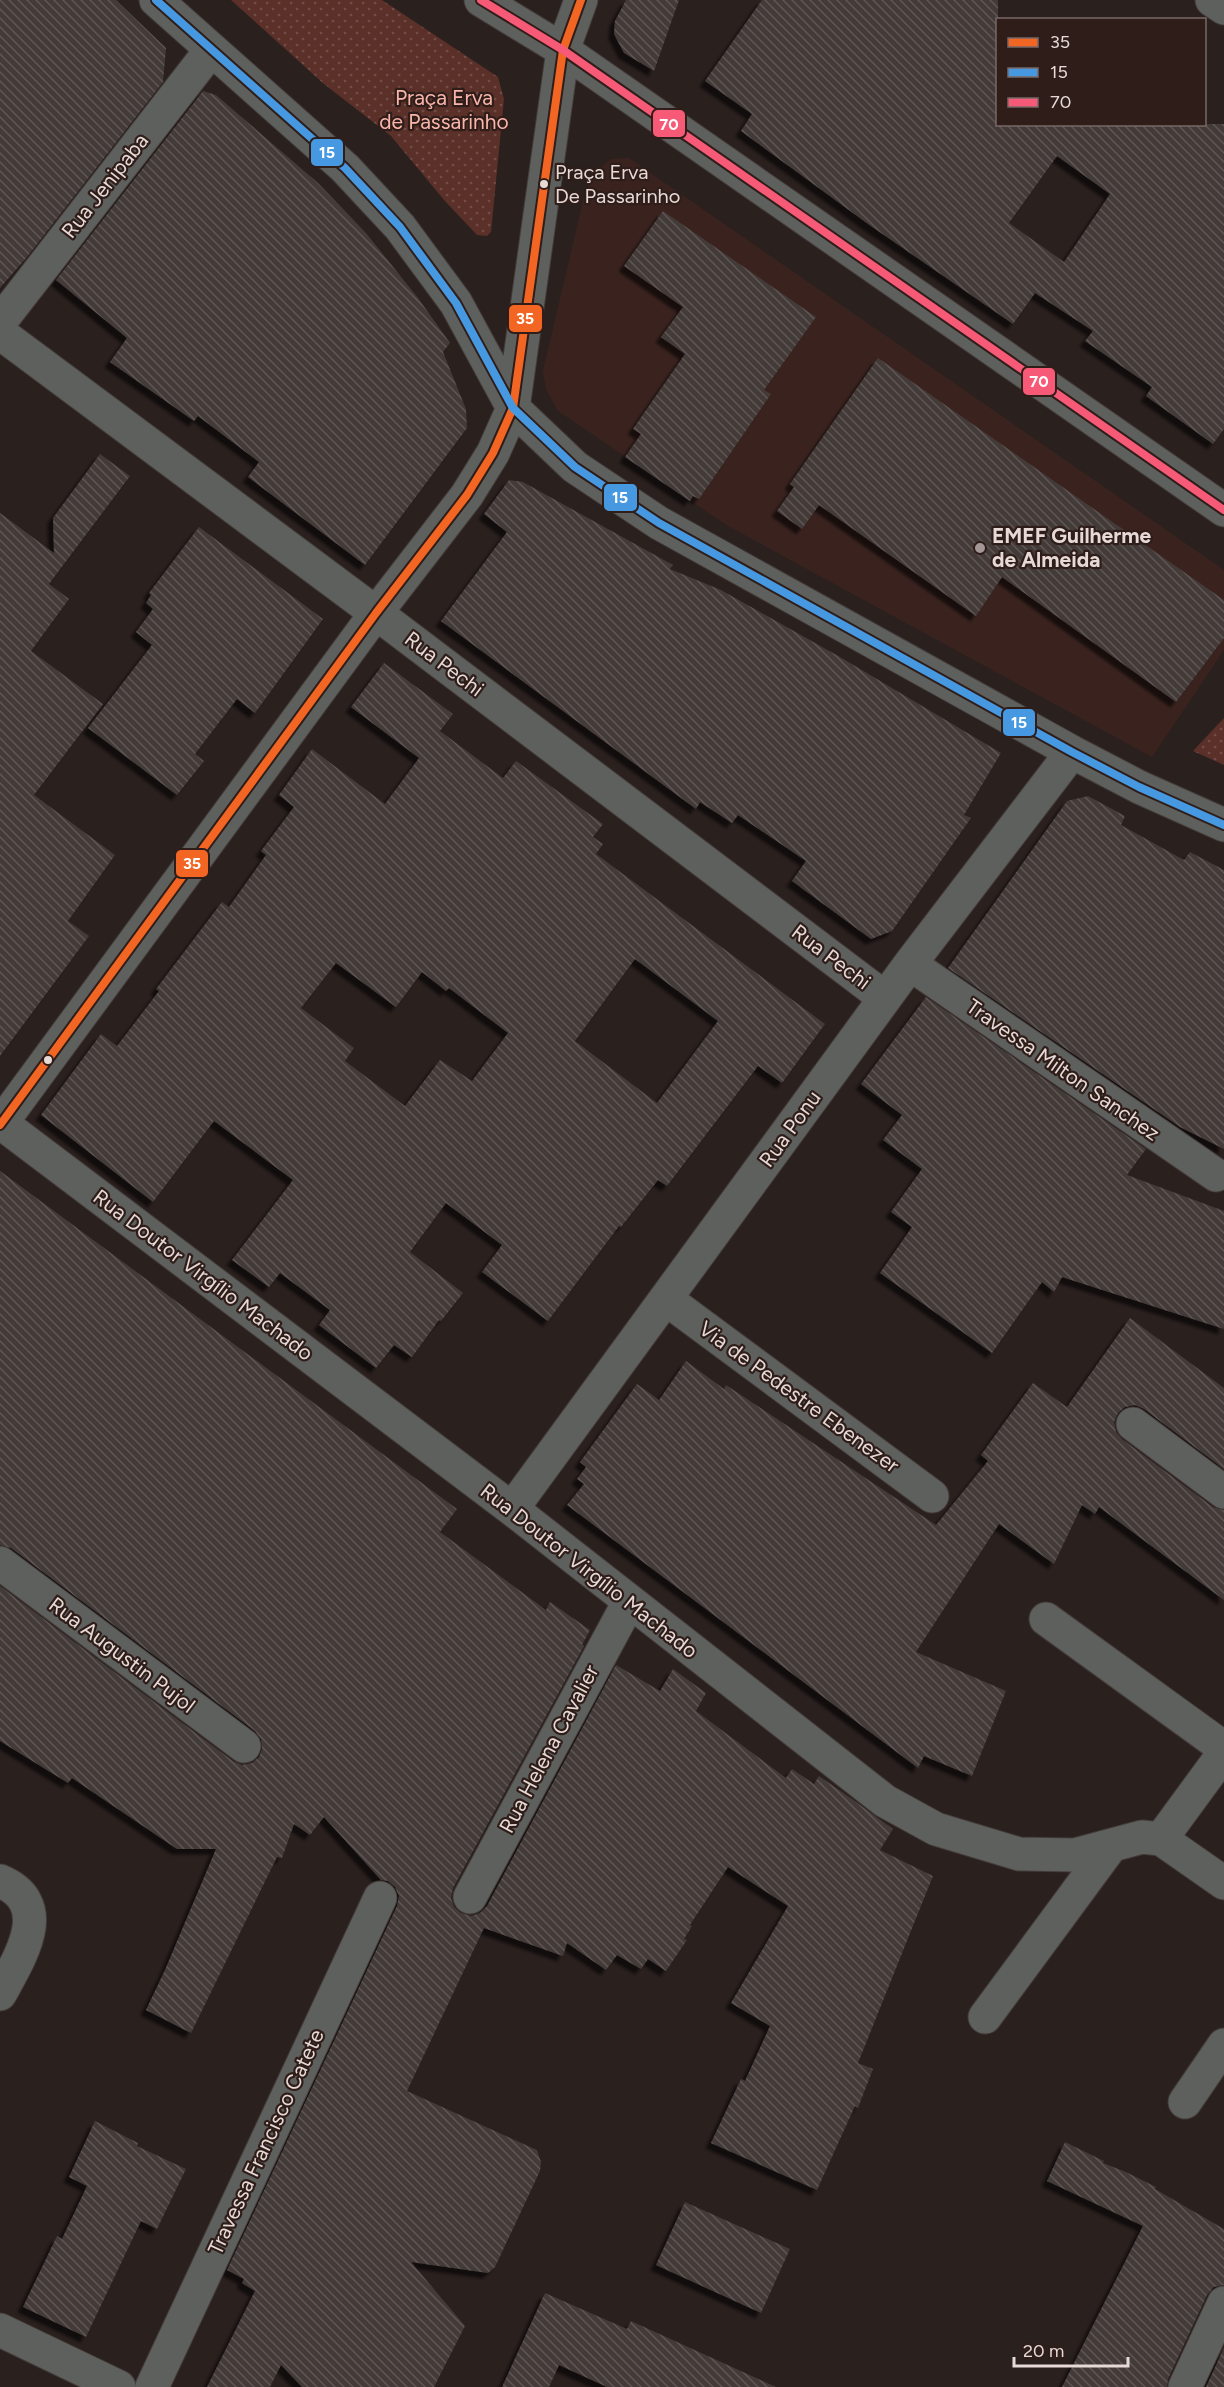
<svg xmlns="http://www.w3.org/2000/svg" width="1224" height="2387" font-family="Figtree,sans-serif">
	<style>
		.built { fill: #3a231f }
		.grass { fill: url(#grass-dots) }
		.building { fill: url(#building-back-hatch); fill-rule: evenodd; filter: url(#shadow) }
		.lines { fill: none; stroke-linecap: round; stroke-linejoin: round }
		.minor-casing { stroke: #433b39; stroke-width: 35 }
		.minor { stroke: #5e605e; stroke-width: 33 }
		.bus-1-casing { stroke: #2f1d19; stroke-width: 12 }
		.bus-2-casing { stroke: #2f1d19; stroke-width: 12 }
		.bus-3-casing { stroke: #2f1d19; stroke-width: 12 }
		.bus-1 { stroke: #f26522; stroke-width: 8 }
		.bus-2 { stroke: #4699e1; stroke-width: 8 }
		.bus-3 { stroke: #f75a77; stroke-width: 8 }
		.bus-dot { fill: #e6d9d6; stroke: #2f1d19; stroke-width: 2 }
		.poi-dot { fill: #a49896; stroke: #2f1d19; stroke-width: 2 }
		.labels { text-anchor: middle; stroke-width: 4.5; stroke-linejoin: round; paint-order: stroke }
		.bus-label { font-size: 20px; fill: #e6d9d6; stroke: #2f1d19; text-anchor: start }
		.park-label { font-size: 21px; fill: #fab5aa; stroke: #2f1d19 }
		.street-label { font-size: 21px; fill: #e6d9d6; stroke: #2f1d19 }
		.poi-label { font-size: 21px; font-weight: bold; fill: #e6d9d6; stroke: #2f1d19; text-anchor: start }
		.line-badge { stroke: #2f1d19; stroke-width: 2 }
		.badge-label { font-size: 16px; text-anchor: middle; font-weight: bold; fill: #fff }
	</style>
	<defs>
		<pattern id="grass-dots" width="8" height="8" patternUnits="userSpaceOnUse" patternTransform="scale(1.5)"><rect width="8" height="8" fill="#5a3029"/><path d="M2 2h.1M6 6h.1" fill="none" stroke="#724d47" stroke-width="1.8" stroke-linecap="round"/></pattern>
		<pattern id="building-back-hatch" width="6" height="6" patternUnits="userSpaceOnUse" patternTransform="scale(1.5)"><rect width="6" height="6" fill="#433a38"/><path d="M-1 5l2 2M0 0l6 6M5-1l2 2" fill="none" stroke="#5e5654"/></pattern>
		<filter id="shadow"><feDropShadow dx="-5.5" dy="5.5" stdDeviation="1.5" flood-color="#0009"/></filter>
	</defs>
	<rect width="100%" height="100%" fill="#2a201e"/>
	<path class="built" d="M629 158 1224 570V650L1152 757 728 526 558 411 546 389 543 371 585 193 594 173 611 159Z"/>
	<path class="grass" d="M231 0H382L498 77 504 99 491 232 487 236 477 235 444 200 391 136 324 84Z
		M1224 718V765L1193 751Z"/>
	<path class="building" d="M0 0H116L166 48 163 82 27 257 0 288Z
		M626 0H679L654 71 624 53 614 34 615 21Z
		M762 0H998V124H1224V429L1213 444 1146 396 1152 387 1085 341 1093 331 1035 293 1013 324 868 224 741 131 752 114 705 81ZM1057 156 1110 194 1064 262 1009 223Z
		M203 91 216 95 318 183 366 233 418 298 450 343 443 352 466 409 467 428 365 565 248 477 259 462 198 416 194 421 110 362 127 338 56 280Z
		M663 211 816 317 764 390 771 394 699 499 693 496 690 501 625 457 641 434 633 429 685 354 661 337 683 307 624 266Z
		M878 358 1224 600V638L1176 702 1002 577 976 616 819 505 802 529 777 511 794 487 790 484Z
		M100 454 130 476 49 584 69 599 31 651 103 704 34 795 115 855 68 921 89 936 0 1056V513L54 553 53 518Z
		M509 480 523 482 541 492 673 565 670 569 721 590 840 657 1001 753 964 815 971 818 892 931 871 939 792 881 806 861 738 815 732 823 700 802 696 809 441 621 507 532 484 514Z
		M199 527 323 619 255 713 237 699 195 754 204 761 177 795 88 728 152 645 136 632 153 609 146 603 151 595 149 593Z
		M384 663 453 714 440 731 503 778 516 761 603 824 593 837 603 844 596 854 825 1024 782 1083 758 1066 667 1186 658 1180 621 1227 619 1226 548 1321 482 1272 502 1245 446 1203 410 1252 463 1293 441 1321 439 1320 412 1357 394 1345 376 1368 319 1325 330 1310 280 1273 269 1287 232 1260 293 1180 214 1121 153 1202 41 1115 101 1034 117 1046 159 991 156 989 222 902 229 907 266 855 261 851 294 807 279 795 312 749 385 804 419 758 351 707ZM635 959 718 1021 657 1103 575 1041ZM336 963 396 1007 422 972 446 991 449 988 508 1033 472 1081 440 1060 405 1106 345 1061 354 1048 301 1008Z
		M1088 796 1125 816 1121 825 1184 860 1190 852 1224 870V1149L1180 1127 948 968 1067 801Z
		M926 997 1146 1149 1127 1175 1224 1211V1329L1062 1277 1054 1292 1042 1282 992 1353 880 1273 912 1227 891 1212 922 1169 883 1140 902 1115 861 1084Z
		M0 1171 457 1509 440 1532 546 1610 550 1602 590 1630 582 1645 584 1646 453 1888 451 1898 454 1907 461 1913 471 1916 480 1913 487 1906 616 1665 660 1691 673 1669 706 1693 696 1711 786 1778 792 1769 814 1784 819 1776 852 1799 893 1829 880 1850 933 1876 858 2063 873 2069 858 2108 855 2106 817 2190 711 2143 741 2079 745 2081 770 2026 731 2003 788 1906 728 1867 690 1925 692 1926 684 1939 687 1940 666 1971 648 1959 641 1969 617 1955 606 1970 567 1943 563 1956 484 1928 407 2091 537 2150 541 2162 540 2171 495 2267 488 2273 411 2262 465 2326 434 2387H302L281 2365 270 2387H207L255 2291 242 2283 244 2279 227 2270 397 1906 399 1896 395 1887 388 1881 381 1880 324 1817 310 1835 294 1824 282 1858 277 1857 191 2033 146 2010 165 1970 216 1849H177L72 1778 68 1783 0 1741V1586L233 1761 242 1765 252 1763 259 1757 262 1749 261 1739 255 1731 11 1548 0 1545Z
		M1130 1318 1224 1388V1469L1144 1409 1135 1405 1125 1407 1118 1413 1114 1422 1116 1432 1122 1439 1213 1507 1224 1510V1600L1099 1507 1095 1514 1082 1505 1054 1564 999 1524 916 1652 1006 1691 972 1776 924 1756 918 1768 567 1505 584 1484 577 1479 586 1467 580 1462 637 1384 659 1400 686 1361 724 1389 726 1385 936 1525 988 1461 981 1455 1033 1383 1067 1407Z
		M95 2121 138 2143 137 2146 186 2169 157 2229 141 2221 86 2337 23 2307 57 2236 62 2239 87 2186 69 2177Z
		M1065 2142 1104 2161 1103 2163 1126 2172 1156 2187 1155 2189 1224 2229V2285L1214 2287 1207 2295 1168 2379 1167 2387H1062L1143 2226 1047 2181Z
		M685 2202 790 2249 761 2313 656 2265Z
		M545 2293 627 2329 631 2321 776 2387H607L559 2365 549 2387H502Z
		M1224 2348V2387H1206Z"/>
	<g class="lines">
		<g class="minor-casing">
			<path id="minor" d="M156 0 345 168 400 227 456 303 513 408 575 467 659 523 1072 752 1139 787 1224 825
				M481 0 563 50 1224 510
				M1212 0 1224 8
				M0 322 211 50
				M0 333 376 613 885 998
				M910 964 1216 1175
				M0 1122 512 1509 885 1801 936 1829 1019 1854 1075 1855 1142 1837 1161 1839 1224 1883
				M0 1125 376 613 467 495 493 453 513 408 563 50 581 0
				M666 1299 932 1496
				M1133 1424 1224 1492
				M512 1509 910 964 1072 752
				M0 1563 244 1746
				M1046 1619 1224 1748
				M1161 1839 1224 1753
				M0 1881C55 1904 20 1957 0 1994
				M470 1897 629 1602
				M985 2017 1111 1846
				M1185 2102 1224 2045
				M0 2330 119 2387
				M152 2387 380 1898
				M1185 2387 1224 2303"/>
		</g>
		<use href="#minor" class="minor"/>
		<g class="bus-1-casing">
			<path id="bus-1" d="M0 1125 376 613 467 495 493 453 513 408 563 50 581 0"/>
		</g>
		<g class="bus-2-casing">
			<path id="bus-2" d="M156 0 345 168 400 227 456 303 513 408 575 467 659 523 1072 752 1139 787 1224 825"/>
		</g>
		<g class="bus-3-casing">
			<path id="bus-3" d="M481 0 563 50 1224 510"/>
		</g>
		<use href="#bus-1" class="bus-1"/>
		<use href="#bus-2" class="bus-2"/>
		<use href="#bus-3" class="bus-3"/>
	</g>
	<g class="bus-dot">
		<circle cx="544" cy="184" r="5"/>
		<circle cx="48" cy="1060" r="5"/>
	</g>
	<circle class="poi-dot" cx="980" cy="548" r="6"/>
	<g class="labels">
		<g class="bus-label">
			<text x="555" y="179">Praça Erva<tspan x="555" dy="24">De Passarinho</tspan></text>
		</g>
		<g class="park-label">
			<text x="444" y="105">Praça Erva<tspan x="444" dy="24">de Passarinho</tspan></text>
		</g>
		<g class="street-label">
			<text transform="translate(105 186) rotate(-52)" y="7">Rua Jenipaba</text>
			<text transform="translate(444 664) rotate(37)" y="7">Rua Pechi</text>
			<text transform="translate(831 957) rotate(37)" y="7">Rua Pechi</text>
			<text transform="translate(1063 1070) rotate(35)" y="7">Travessa Milton Sanchez</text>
			<text transform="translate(790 1129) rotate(-54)" y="7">Rua Ponu</text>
			<text transform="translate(203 1275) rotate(37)" y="7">Rua Doutor Virgílio Machado</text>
			<text transform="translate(799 1397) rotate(36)" y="7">Via de Pedestre Ebenezer</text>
			<text transform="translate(589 1571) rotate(38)" y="7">Rua Doutor Virgílio Machado</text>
			<text transform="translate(122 1655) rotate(37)" y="7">Rua Augustin Pujol</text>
			<text transform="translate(549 1749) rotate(-62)" y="7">Rua Helena Cavalier</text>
			<text transform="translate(266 2142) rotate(-65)" y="7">Travessa Francisco Catete</text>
		</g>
		<g class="poi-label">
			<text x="992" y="543">EMEF Guilherme<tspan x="992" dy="24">de Almeida</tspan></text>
		</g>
	</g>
	<g class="line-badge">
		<rect x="652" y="109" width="34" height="29" rx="6" fill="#f75a77"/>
		<rect x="310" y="138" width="34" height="29" rx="6" fill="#4699e1"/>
		<rect x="508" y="304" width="35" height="29" rx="6" fill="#f26522"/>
		<rect x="1022" y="367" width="34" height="29" rx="6" fill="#f75a77"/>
		<rect x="603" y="483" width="35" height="29" rx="6" fill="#4699e1"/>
		<rect x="1002" y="708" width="34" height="29" rx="6" fill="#4699e1"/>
		<rect x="175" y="849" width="34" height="29" rx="6" fill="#f26522"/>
	</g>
	<g class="badge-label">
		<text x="669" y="130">70</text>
		<text x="327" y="158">15</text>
		<text x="525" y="324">35</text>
		<text x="1039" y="387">70</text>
		<text x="620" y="503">15</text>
		<text x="1019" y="728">15</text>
		<text x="192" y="869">35</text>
	</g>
	<rect x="996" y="18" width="210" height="108" fill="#2f1d19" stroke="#786865" stroke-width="1.5"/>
	<rect x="1008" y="38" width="30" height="9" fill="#f26522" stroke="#786865" stroke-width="1.5"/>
	<text x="1050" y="48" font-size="18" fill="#e6d9d6">35</text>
	<rect x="1008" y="68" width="30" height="9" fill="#4699e1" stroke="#786865" stroke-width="1.5"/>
	<text x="1050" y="78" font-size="18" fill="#e6d9d6">15</text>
	<rect x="1008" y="98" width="30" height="9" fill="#f75a77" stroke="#786865" stroke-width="1.5"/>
	<text x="1050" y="108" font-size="18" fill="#e6d9d6">70</text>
	<path d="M1014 2357v9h114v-9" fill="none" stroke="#e6d9d6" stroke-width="3"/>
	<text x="1023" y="2357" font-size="18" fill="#e6d9d6" stroke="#2f1d19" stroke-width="4.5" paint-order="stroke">20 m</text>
</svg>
